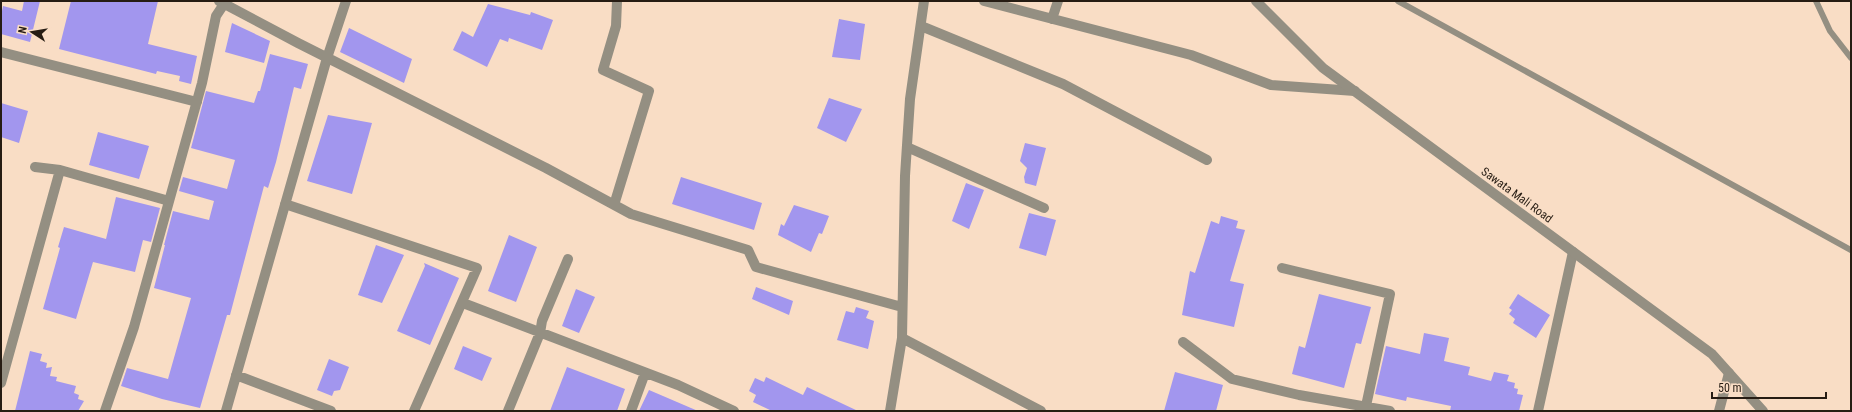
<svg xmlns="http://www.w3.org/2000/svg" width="1852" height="412" font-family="'Roboto Condensed',sans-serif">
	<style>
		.building { fill: #a296ee }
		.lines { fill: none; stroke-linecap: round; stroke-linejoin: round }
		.service { stroke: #948f82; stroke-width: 6 }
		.minor { stroke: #948f82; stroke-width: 10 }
		.tertiary { stroke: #948f82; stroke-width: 10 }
		.labels { text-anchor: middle; stroke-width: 3; stroke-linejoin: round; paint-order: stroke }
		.street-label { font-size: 12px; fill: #261c13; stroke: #f9ddc5 }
	</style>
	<rect width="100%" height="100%" fill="#f9ddc5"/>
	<path class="building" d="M24 1H40L30 42 1 34V16L3 6 22 11Z
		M71 1H158L148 44 197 56 191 84 179 81 180 76 157 71 156 74 59 49Z
		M488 4 530 15 531 12 553 20 542 50 509 38 508 42 500 39 487 67 453 50 462 31 473 37Z
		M839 19 865 24 860 60 832 57Z
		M232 23 270 41 264 63 225 52Z
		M349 28 412 59 404 83 340 52Z
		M270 54 308 64 301 89 294 87 276 162 268 188 264 186 230 315H227L200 408 162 399 121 386 127 368 168 379 191 298 154 288 165 245H164L173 211 209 220 214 201 179 191 183 177 227 189 235 160 191 148 206 91 254 103 258 91H260Z
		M829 98 862 109 846 142 817 128Z
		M1 103 28 111 19 143 1 137Z
		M328 115 372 123 352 194 307 181Z
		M98 132 149 146 139 179 89 165Z
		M1025 143 1046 148 1036 186 1025 183 1024 177 1027 168 1020 161Z
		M681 177 762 203 754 230 672 204Z
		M966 183 984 190 969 229 952 221Z
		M116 197 160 208 151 242 143 240 135 272 93 262 76 319 43 309 60 248 58 247 64 227 106 239Z
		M794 205 829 216 822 234 819 233 811 252 778 235 781 224 784 226Z
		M1029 213 1056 220 1046 256 1019 248Z
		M1221 216 1238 221 1236 228 1245 230 1230 281 1244 284 1234 327 1182 315 1190 271 1195 273 1211 221 1219 224Z
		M509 235 537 247 516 302 488 291Z
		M376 245 404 255 382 303 358 295Z
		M424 263 459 278 430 345 397 331 425 266Z
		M756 287 793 301 789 315 752 299Z
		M576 289 595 297 579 333 562 326Z
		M1319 294 1371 307 1361 344 1356 343 1344 388 1292 374 1299 346 1305 348Z
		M1518 294 1550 315 1536 338 1513 323 1515 319 1509 314 1512 310 1509 308Z
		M856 307 869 311 866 318 874 321 868 349 837 340 846 311 854 313Z
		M1424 333 1449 338 1444 361 1470 367 1468 375 1491 381 1494 372 1509 375 1507 381 1515 383 1514 388 1518 389 1517 394 1523 395 1519 411H1450L1451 406 1407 397 1406 401 1375 394 1386 346 1420 354Z
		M463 346 492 358 482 381 454 369Z
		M30 351 42 354 40 361 47 363 46 368 52 367 50 376 57 377 56 381 76 386 74 393 79 395 78 399 84 401 78 411H15Z
		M329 359 349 367 340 390 334 391 332 396 317 390Z
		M567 367 625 389 617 411H550Z
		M1175 372 1223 385 1216 411H1164Z
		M766 377 803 395 807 387 858 411H772L753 402 756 395 749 391 755 378 764 382Z
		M649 390 698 411H639Z"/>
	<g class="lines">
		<path class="service" d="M1398 1 1851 250
			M1816 1 1830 31 1851 58"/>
		<path class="minor" d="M219 1 298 43 546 168 631 214 748 250 756 267 902 307
			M984 1 1191 55 1271 85 1355 91
			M1052 19 1058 1
			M921 26 1063 84 1207 160
			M1 52 197 102
			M907 147 1044 208
			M35 167 60 170 169 201
			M285 204 477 268 414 411
			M614 205 649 91 603 70 616 26 617 1
			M1282 268 1390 294 1366 406
			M463 303 678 385 734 411
			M902 338 1041 411
			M1183 342 1232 379 1299 395 1390 411
			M236 375 331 411
			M1 383 60 170
			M105 411 134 327 202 83 216 16 226 1
			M226 411 327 58 346 1
			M508 411 540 333 542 321 568 259
			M631 411 645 373
			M890 411 902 338 905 176 910 99 924 1
			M1538 411 1573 252
			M1719 411 1729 373"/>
		<path class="tertiary" d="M1256 1 1323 68 1712 354 1763 411"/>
	</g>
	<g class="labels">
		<g class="street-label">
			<text transform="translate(1517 195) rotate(36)" y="4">Sawata Mali Road</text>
		</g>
	</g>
	<rect width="1852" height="412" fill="none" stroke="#261c13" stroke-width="4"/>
	<g transform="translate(32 32) rotate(282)" stroke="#f9ddc5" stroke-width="3" paint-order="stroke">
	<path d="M0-3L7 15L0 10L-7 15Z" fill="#261c13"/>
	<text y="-6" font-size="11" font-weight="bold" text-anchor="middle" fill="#261c13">N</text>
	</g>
	<path d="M1712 392v6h114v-6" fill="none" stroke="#261c13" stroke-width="2"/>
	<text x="1718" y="392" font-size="12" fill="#261c13" stroke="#f9ddc5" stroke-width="3" paint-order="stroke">50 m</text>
</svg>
